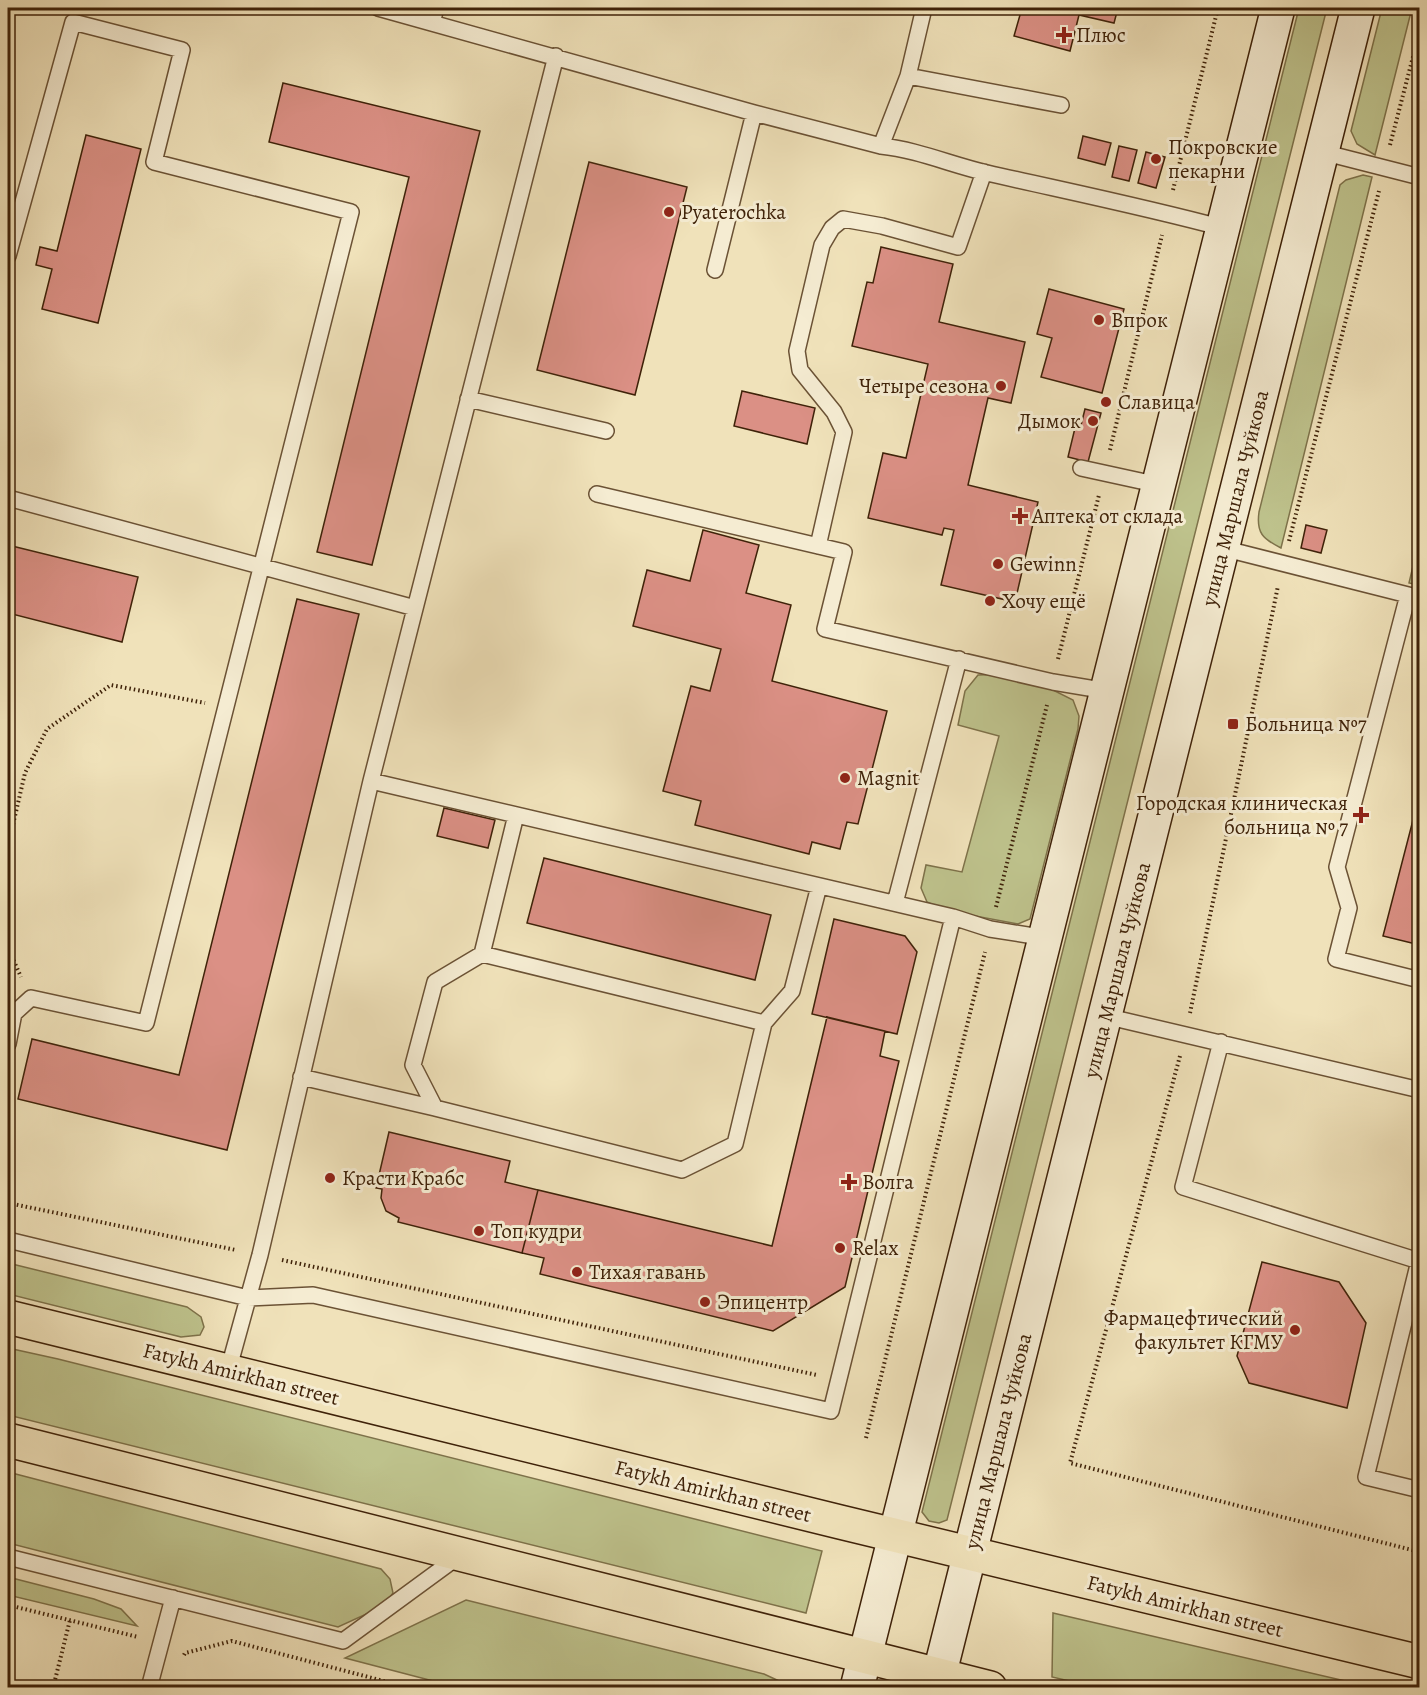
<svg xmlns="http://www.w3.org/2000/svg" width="1427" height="1695" font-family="Alegreya,serif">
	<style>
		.green { fill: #bec28c; stroke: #7e724a; stroke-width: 1.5 }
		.building { fill: #db9085; stroke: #3f2209; stroke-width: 1.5 }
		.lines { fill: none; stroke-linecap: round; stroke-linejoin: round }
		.service-casing { stroke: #6b5235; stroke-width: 18 }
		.secondary-casing { stroke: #3f2209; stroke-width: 36 }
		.primary-casing { stroke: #3f2209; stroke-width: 36 }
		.path { stroke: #3f2209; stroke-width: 4; stroke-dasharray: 1.5 3; stroke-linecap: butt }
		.service { stroke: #f5ecd2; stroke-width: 15 }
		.secondary { stroke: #f5ecd2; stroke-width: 33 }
		.primary { stroke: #f0e2ba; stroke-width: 33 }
		.poi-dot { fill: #8f2418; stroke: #f5ecd2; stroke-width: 2 }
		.labels { text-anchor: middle; stroke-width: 6; stroke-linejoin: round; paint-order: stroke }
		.poi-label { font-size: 21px; fill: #3f2209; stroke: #f5ecd2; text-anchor: start }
		.street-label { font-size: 21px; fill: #3f2209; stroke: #f5ecd2 }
	</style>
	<rect width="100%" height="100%" fill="#f0e2ba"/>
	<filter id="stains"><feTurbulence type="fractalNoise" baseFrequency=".00333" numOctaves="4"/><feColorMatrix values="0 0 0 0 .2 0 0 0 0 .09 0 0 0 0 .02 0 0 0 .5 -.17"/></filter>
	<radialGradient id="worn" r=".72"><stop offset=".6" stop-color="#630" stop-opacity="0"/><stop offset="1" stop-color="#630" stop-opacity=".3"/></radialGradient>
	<path class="green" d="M1299 8H1327L947 1520 939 1523 929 1521 922 1512Z
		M1382 8H1412L1375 155 1357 144 1351 131Z
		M1363 175 1372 177 1281 548C1263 539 1256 533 1259 512L1340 185 1346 180Z
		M1419 541 1420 585H1419L1409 583Z
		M1008 674 1043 685 1073 700 1079 716 1078 729 1030 919 1018 924 959 913 944 910 927 902 921 888 926 865 962 872 999 736 958 725 965 691 978 675Z
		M8 1263 187 1307 201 1317 204 1327 200 1335 181 1337 8 1294Z
		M8 1348 58 1359 822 1551 806 1613 8 1415Z
		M8 1472 381 1569 390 1579 393 1593 384 1606 338 1627 8 1543Z
		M8 1577 94 1599 121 1609 137 1626 8 1595Z
		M466 1600 764 1674 792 1687H456L345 1658Z
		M1053 1613 1371 1687H1095L1052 1677Z"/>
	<path class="building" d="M1022 8H1118L1114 23 1079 15 1070 51 1014 36Z
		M283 83 480 131 372 565 317 552 409 177 269 142Z
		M86 135 141 149 98 323 42 309 52 269 36 265 40 247 57 251Z
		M1083 136 1111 143 1105 165 1078 158Z
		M1119 146 1137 150 1129 181 1112 177Z
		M1146 152 1165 157 1156 188 1138 183Z
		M589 162 687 187 635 395 537 370Z
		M881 247 953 264 939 322 1025 342 1011 403 988 398 968 485 1038 502 1015 602 941 585 954 530 944 528 942 535 868 518 883 453 906 458 928 364 852 346 867 282 873 283Z
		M1049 289 1124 309 1102 393 1041 377 1052 338 1037 334Z
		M742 391 815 408 807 444 734 426Z
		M1085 409 1101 413 1088 462 1068 457 1075 428 1080 429Z
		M1306 525 1327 530 1321 553 1301 548Z
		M703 530 759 545 746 593 791 605 772 681 887 711 858 824 847 822 840 849 812 842 809 854 695 825 701 801 663 791 691 686 710 691 721 649 633 626 647 570 690 581Z
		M8 545 138 577 122 642 8 613Z
		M297 599 359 614 227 1150 18 1099 32 1039 179 1075Z
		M1420 793V945L1383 936Z
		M444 808 495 820 488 848 437 836Z
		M544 858 771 915 755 980 527 923Z
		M834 919 905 936 917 952 897 1034 812 1014Z
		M827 1017 885 1031 880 1056 899 1061 845 1287 773 1331 540 1274 544 1258 522 1253 538 1190 772 1246Z
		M389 1132 510 1161 505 1182 538 1190 522 1253 398 1222 399 1218 386 1211 381 1198 382 1189 376 1188Z
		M1262 1262 1339 1282 1366 1323 1347 1408 1249 1383 1237 1356Z"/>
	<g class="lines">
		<g class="service-casing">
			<path id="service" d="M378 8 754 113 881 146C918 150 952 165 987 173 1066 191 1145 207 1223 228
				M924 8 908 76 1061 105
				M432 23 436 8
				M881 146 908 76
				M1322 152 1420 177
				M8 256 73 22 182 50 154 162 351 212 146 1023 31 998 8 1019
				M715 270 754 113
				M468 399 606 431
				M1081 468 1159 485
				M597 494 844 552 825 629 1053 682 1107 691
				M8 498 415 608
				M818 546 844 432 834 412 800 370 797 351 822 245 832 228 843 219 882 226 958 247 984 172
				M1222 548 1420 598
				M1408 595 1337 867 1349 908 1336 959 1420 980
				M371 781 953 917 990 929 1046 938
				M895 903 959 659
				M482 954 764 1023 735 1144 682 1170 435 1108 413 1065 435 982 482 954 516 815
				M1105 1016 1420 1090
				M764 1023 792 991 819 886
				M1221 1042 1183 1187 1419 1261 1366 1477 1420 1490
				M8 1044 14 1013
				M301 1077 435 1108
				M8 1240 248 1298 313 1295 831 1411 953 917
				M228 1371 260 1255 371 781 556 56
				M8 1557 343 1641 459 1556
				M149 1688 173 1598"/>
		</g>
		<g class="secondary-casing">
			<path id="secondary" d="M857 1688 1278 8
				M936 1688 1358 8"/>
		</g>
		<g class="primary-casing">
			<path id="primary" d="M8 1317 840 1522 1420 1662
				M8 1440 990 1688"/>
		</g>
		<path class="path" d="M1390 145 1420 30
			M1173 190 1218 8
			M1110 450 1162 235
			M1289 541 1379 191
			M1058 659 1099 495
			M8 846 25 773 47 729 111 685 205 703
			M996 907 1047 705
			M8 948 21 977
			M1190 1013 1278 586
			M1180 1056 1070 1463 1420 1552
			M8 1203 236 1250
			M282 1260 817 1375
			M866 1438 985 952
			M8 1605 138 1637
			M184 1655 185 1653 232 1641 410 1688
			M53 1688 70 1620"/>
		<use href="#service" class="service"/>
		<use href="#secondary" class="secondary"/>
		<use href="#primary" class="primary"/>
	</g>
	<g class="poi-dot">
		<path d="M1061 26h6v6h6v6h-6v6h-6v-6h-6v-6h6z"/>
		<circle cx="1156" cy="159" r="6"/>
		<circle cx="669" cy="212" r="6"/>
		<circle cx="1099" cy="320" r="6"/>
		<circle cx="1001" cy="386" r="6"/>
		<circle cx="1106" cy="402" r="6"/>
		<circle cx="1093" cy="421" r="6"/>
		<path d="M1017 507h6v6h6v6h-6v6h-6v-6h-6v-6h6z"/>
		<circle cx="998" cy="564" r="6"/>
		<circle cx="990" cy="601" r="6"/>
		<rect x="1227" y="718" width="12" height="12" rx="3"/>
		<circle cx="845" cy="778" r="6"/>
		<path d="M1358 806h6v6h6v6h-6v6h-6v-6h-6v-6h6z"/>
		<circle cx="330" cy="1178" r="6"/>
		<path d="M846 1173h6v6h6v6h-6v6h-6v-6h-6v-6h6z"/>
		<circle cx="479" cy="1231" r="6"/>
		<circle cx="840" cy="1248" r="6"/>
		<circle cx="577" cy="1272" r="6"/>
		<circle cx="705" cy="1302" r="6"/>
		<circle cx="1295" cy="1330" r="6"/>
	</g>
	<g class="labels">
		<g class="poi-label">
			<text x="1076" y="42">Плюс</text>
			<text x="1168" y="154">Покровские<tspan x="1168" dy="24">пекарни</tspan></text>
			<text x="681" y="219">Pyaterochka</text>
			<text x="1111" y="327">Впрок</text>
			<text x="989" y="393" text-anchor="end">Четыре сезона</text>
			<text x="1118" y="409">Славица</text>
			<text x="1081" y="428" text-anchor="end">Дымок</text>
			<text x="1032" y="523">Аптека от склада</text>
			<text x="1010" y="571">Gewinn</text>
			<text x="1002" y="608">Хочу ещё</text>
			<text x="1245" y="731">Больница №7</text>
			<text x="857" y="785">Magnit</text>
			<text x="1348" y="810" text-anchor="end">Городская клиническая<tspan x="1348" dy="24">больница № 7</tspan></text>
			<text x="342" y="1185">Красти Крабс</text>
			<text x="862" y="1189">Волга</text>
			<text x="491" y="1238">Топ кудри</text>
			<text x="852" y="1255">Relax</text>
			<text x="589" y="1279">Тихая гавань</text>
			<text x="717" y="1309">Эпицентр</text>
			<text x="1283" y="1325" text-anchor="end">Фармацефтический<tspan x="1283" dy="24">факультет КГМУ</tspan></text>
		</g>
		<g class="street-label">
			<text transform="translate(1235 498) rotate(-76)" y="7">улица Маршала Чуйкова</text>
			<text transform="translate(1117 970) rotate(-76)" y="7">улица Маршала Чуйкова</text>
			<text transform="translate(241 1374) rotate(14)" y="7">Fatykh Amirkhan street</text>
			<text transform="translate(998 1441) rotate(-76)" y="7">улица Маршала Чуйкова</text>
			<text transform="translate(713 1491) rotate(14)" y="7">Fatykh Amirkhan street</text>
			<text transform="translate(1185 1606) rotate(14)" y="7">Fatykh Amirkhan street</text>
		</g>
	</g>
	<rect width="1427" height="1695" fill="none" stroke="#f0e2ba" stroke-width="30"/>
	<rect x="9" y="9" width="1409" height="1677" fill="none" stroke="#3f2209" stroke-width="3"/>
	<rect x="15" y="15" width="1397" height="1665" fill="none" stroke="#3f2209" stroke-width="1.5"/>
	<rect width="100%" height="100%" filter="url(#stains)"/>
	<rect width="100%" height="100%" fill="url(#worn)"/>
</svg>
